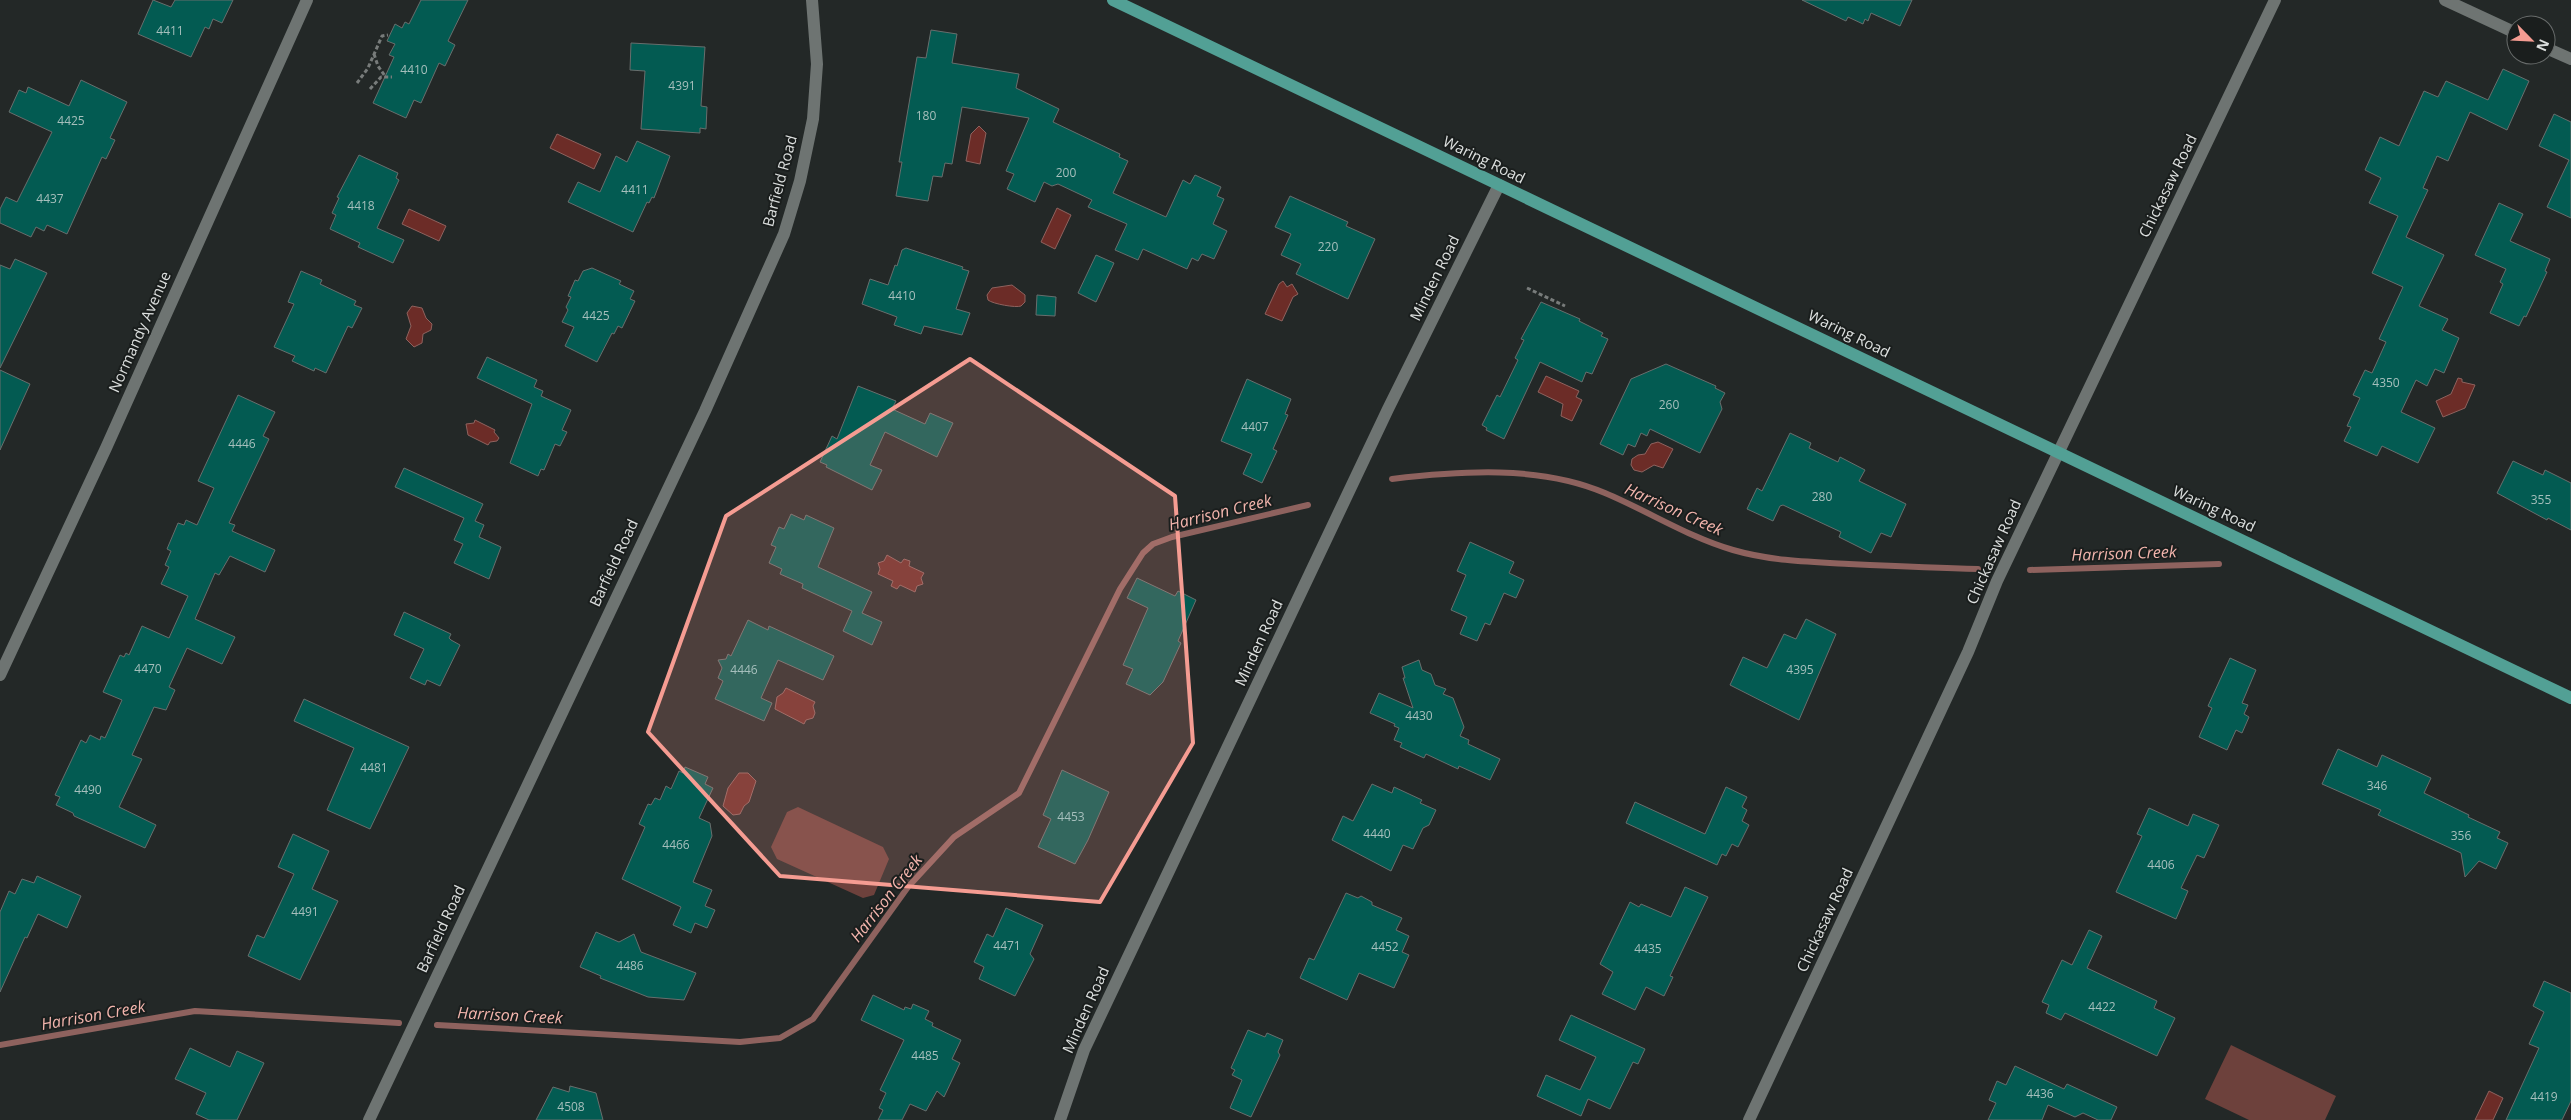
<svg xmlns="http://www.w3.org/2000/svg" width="2571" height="1120" font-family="'Open Sans',sans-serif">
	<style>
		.green { fill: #6d413c }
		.water { fill: #6c2c27; stroke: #8e625e }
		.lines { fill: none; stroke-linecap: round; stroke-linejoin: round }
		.stream { stroke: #8e625e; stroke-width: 6 }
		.building { fill: #035b52; stroke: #686e6d }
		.path { stroke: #787c7b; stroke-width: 3; stroke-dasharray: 4 2.5; stroke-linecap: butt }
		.minor { stroke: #6e7472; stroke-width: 12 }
		.major { stroke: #52a095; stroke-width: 12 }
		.marked { fill: #f59c92; fill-opacity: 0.2; stroke: #f59c92; stroke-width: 4; stroke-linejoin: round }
		.labels { text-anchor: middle; stroke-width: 4; stroke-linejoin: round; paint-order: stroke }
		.number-label { font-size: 12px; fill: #a6bfbc }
		.street-label { font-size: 15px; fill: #dde0df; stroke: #1a1e1d }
		.water-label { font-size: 16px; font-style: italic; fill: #f3b5ad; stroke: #1a1e1d }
	</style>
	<rect width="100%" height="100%" fill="#232827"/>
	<path class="green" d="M798 807 883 847 889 859 874 895 863 898 777 859 771 847 787 812Z
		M2231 1045 2336 1096 2325 1120H2249L2205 1099Z"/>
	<path class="water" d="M979 126 986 133 980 164 966 161 971 134Z
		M557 134 601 154 594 169 550 148Z
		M1057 208 1071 215 1055 249 1041 242Z
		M409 209 446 226 439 241 402 224Z
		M1283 281 1287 287 1292 284 1298 294 1293 297 1282 321 1265 314 1279 284Z
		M1012 285 1025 295V302L1021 306C1016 308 993 304 988 300L987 295 992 288Z
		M412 306 422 308 426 318 432 324 431 330 423 334 422 343 414 347 406 339 411 326 407 313Z
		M1546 376 1579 391 1576 397 1582 400 1572 421 1561 416 1563 404 1538 392Z
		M2458 378 2462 379V382L2475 385 2465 408 2443 417 2436 401 2451 394Z
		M475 420 495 430 494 432 499 438 497 441 490 442 488 445 468 435 466 424 474 423Z
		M1658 442 1673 449 1663 468 1654 465 1642 472 1634 470 1631 465 1632 459 1638 455 1645 454 1651 444Z
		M887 555 901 563 904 559 910 561 909 566 924 573 921 578 923 584 917 586 915 592 900 585 897 589 891 586 893 581 878 574 880 569 878 563 884 561Z
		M786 688 815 702 813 706 815 713 813 718 806 720 804 724 775 709 777 697 783 693Z
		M739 773H748L756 781 749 802 744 806 740 814 733 815 723 806 728 788Z
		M2489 1091 2503 1098 2493 1120H2475Z"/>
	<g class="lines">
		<path class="stream" d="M1392 479C1460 471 1540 465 1605 493 1648 511 1688 537 1733 550 1771 561 1810 562 1849 564 1892 566 1935 568 1978 569
			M2030 570 2219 564
			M437 1025 740 1042 780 1038 813 1019 908 887 954 837 1019 793 1120 589 1143 553 1153 544 1172 537 1308 505
			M0 1045 195 1011 399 1023"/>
	</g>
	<path class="building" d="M153 0 171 7 175 0H233L222 23 213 19 209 29 205 27 191 57 138 34Z
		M421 0H468L448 41 455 45 445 66 439 63 421 103 414 100 406 118 373 103 394 57 389 55 395 44 387 41 395 24 402 28 405 22 409 24Z
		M1802 0H1912L1900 26 1871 13 1868 21 1865 19 1863 24 1848 17 1846 21Z
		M931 30 957 34 952 63 1019 74 1016 88 1059 109 1053 122 1120 154 1119 157 1128 161 1113 193 1166 217 1183 180 1190 184 1195 175 1221 187 1217 196 1224 199 1213 224 1227 231 1214 259 1202 254 1198 261 1192 258 1187 269 1143 249 1138 260 1115 250 1127 224 1088 207 1092 200 1058 184 1052 186 1044 182 1035 202 1007 189 1014 174 1006 171 1029 118 962 107 952 164 945 163 942 177 933 176 928 201 896 196 902 162H899L917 57 926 58Z
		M631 43 705 47 701 106 707 107 706 129 700 128V133L641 129 645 71 630 70Z
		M2503 69 2529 81 2507 130 2470 112 2448 161 2437 156 2423 188 2428 190 2406 237 2444 255 2419 306 2448 319 2442 330 2459 338 2444 373 2435 369 2427 386 2416 380 2401 412 2435 428 2418 463 2382 446 2377 456 2344 441 2351 427 2347 426 2360 398 2353 395 2365 370 2372 373 2386 342 2379 339 2403 287 2372 273 2398 216 2369 203 2381 178 2365 170 2380 137 2399 146 2424 91 2438 97 2446 81 2488 100Z
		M81 80 127 102 110 138 115 140 106 159 102 157 67 234 47 225 44 231 36 227 31 237 0 223V209L6 197 17 202 52 132 9 112 19 90 26 93 28 87 69 106Z
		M2554 114 2571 122V218L2547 207 2569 160 2539 146Z
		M637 141 670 156 654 198 652 197 649 203 647 202 633 232 568 202 578 182 600 192 616 156 627 162Z
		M359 155 398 173 396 178 399 180 377 228 404 240 393 263 358 247 360 243 330 229 336 215 332 213 339 198 337 197Z
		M1290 196 1348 222 1346 226 1375 239 1348 299 1296 274 1301 264 1281 255 1291 234 1275 227Z
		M2499 203 2523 214 2510 241 2550 259 2545 271 2547 272 2526 317 2524 316 2519 326 2490 313 2503 284 2500 282 2506 269 2475 255Z
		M906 248 963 267 962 269 969 271 956 309 970 313 962 335 924 326 921 334 894 325 897 317 862 304 870 279 888 285 895 265 897 266 902 250Z
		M1096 255 1114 263 1096 302 1078 293Z
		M15 259 47 273 0 368V265L10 269Z
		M592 268 621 281 619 284 634 291 630 299 635 301 622 328 618 326 614 334 612 333 597 362 565 346 574 327 562 322 568 310 566 307 571 297 568 296 575 280 578 281 583 271Z
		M301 271 322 280 320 284 356 301 354 305 362 308 352 328 348 326 326 373 315 368 314 371 292 361 295 356 274 347 294 304 288 302Z
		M1037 295 1056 297 1055 316 1036 315Z
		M1541 302 1580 319 1579 321 1603 333 1601 336 1608 339 1592 374 1586 372 1582 382 1540 362 1504 439 1486 430 1487 428 1482 425 1497 395 1500 397 1518 360 1515 358 1524 340 1521 339Z
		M487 357 537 380 534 387 543 391 541 396 571 410 562 430 567 432 560 446 555 444 544 470 541 469 538 476 510 463 532 404 477 378Z
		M1666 364 1716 386 1715 388 1725 393 1720 402 1722 409 1700 453 1650 429 1647 436 1641 433 1635 447 1628 444 1623 455 1600 444 1631 379Z
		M0 370 30 384 0 450Z
		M1247 379 1291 399 1285 414 1288 415 1273 449 1277 451 1262 483 1243 474 1252 454 1221 441Z
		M858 386 896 401 892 409 925 424 930 413 953 423 937 457 885 432 870 465 882 470 872 490 826 467 827 465 820 462 832 436 837 439Z
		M238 395 275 412 263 436 269 439 229 523 235 525 232 531 275 550 265 572 230 556 219 575 215 573 195 619 235 637 222 664 187 648 169 687 175 690 166 710 154 707 132 755 142 759 119 807 156 825 145 848 74 816 73 813 56 805 60 797 55 795 81 740 86 743 90 735 100 740 101 736 105 738 122 700 103 692 120 655 124 657 126 653 129 655 142 626 169 638 188 596 161 584 169 567 165 565 171 551 167 549 178 523 184 525 186 520 197 525 214 488 198 481Z
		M1790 433 1811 443 1809 448 1838 462 1840 457 1865 470 1859 481 1906 504 1891 537 1881 533 1871 553 1839 537 1841 532 1783 505 1780 506 1773 521 1747 509 1757 488 1762 491Z
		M2513 461 2543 475 2545 470 2571 483V530L2548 518 2547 520 2497 493Z
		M404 468 483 504 475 521 484 525 479 537 501 547 489 579 454 563 463 544 454 540 464 518 395 487Z
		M791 514 804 520 806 515 834 528 818 567 872 592 862 613 882 622 872 645 843 631 852 611 802 588 803 584 780 574 782 569 769 563 776 547 771 545 779 527 784 529Z
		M1470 542 1514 562 1509 573 1524 580 1516 598 1504 593 1490 625 1485 623 1477 641 1460 634 1467 617 1451 610 1466 575 1457 571Z
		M1137 578 1175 596 1178 591 1196 600 1178 641 1181 643 1163 682 1150 695 1126 684 1133 669 1123 665 1148 608 1127 598Z
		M404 612 451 634 449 638 451 640 460 645 440 686 427 680 425 685 410 678 424 649 394 635Z
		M1806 619 1836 634 1799 720 1730 685 1743 657 1767 668 1784 634 1796 639Z
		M748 620 768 630 769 626 834 656 823 680 778 660 761 698 772 703 764 721 715 699 723 681 718 678 722 668 718 660 726 659 728 654 731 656Z
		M2230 658 2256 670 2242 703 2248 705 2244 714 2249 717 2242 733 2236 730 2227 750 2199 737 2212 708 2208 706Z
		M1419 660 1422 670 1431 674 1435 685 1446 689 1443 694 1453 698 1464 727 1460 736 1469 740 1468 744 1500 759 1490 780 1459 766 1458 769 1426 754 1424 758 1400 747 1402 743 1394 740 1399 728 1394 726 1395 724 1370 713 1379 693 1413 708 1403 678H1405L1402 667Z
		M304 699 409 747 370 829 327 810 354 748 294 721Z
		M2338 749 2377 767 2382 755 2431 778 2424 793 2469 815 2468 817 2500 832 2497 838 2508 843 2496 869 2479 861 2465 877 2461 853 2378 815 2381 810 2322 784Z
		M685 767 708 777 705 784 713 788 699 818 710 823 712 836 693 882 712 890 705 906 715 910 707 928 695 923 691 933 673 925 681 907 622 879 645 827 639 824 648 804 651 805 655 798 660 800 666 786 671 789 679 771 683 773Z
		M1062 770 1109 792 1088 840 1075 864 1038 847 1051 819 1043 815Z
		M1372 784 1392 793 1394 787 1422 800 1420 803 1436 810 1429 825 1423 828 1413 849 1403 845 1391 871 1332 840 1343 816 1353 821Z
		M1726 787 1747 797 1742 807 1747 810 1742 821 1749 825 1738 847 1732 844 1726 856 1722 854 1717 865 1626 823 1635 802 1705 834Z
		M2149 808 2188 826 2193 814 2219 825 2204 858 2197 855 2181 888 2188 891 2176 919 2116 892 2142 836 2137 834Z
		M293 834 329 851 312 889 338 901 300 980 248 956 257 935 264 938 294 874 278 867Z
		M37 876 81 896 67 928 38 914 27 938 25 937 0 992V912L9 891 15 894 22 879 34 883Z
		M1685 887 1708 897 1670 976 1673 977 1664 996 1646 987 1635 1010 1602 994 1613 972 1600 964 1630 902 1639 907 1641 904 1671 917Z
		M1346 893 1358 898 1361 896 1372 902V905L1402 918 1396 930 1409 936 1402 952 1409 955 1394 988 1359 973 1347 1000 1300 978 1309 958 1314 960Z
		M1006 908 1043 925 1030 954 1034 959 1015 996 979 979 984 967 974 962 987 934 993 937Z
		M2089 930 2102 936 2087 968 2157 1001 2154 1008 2175 1018 2157 1056 2065 1013 2061 1020 2046 1013 2049 1005 2042 1002 2062 960 2072 965Z
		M596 932 619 942 634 934 641 952 696 973 684 1000 648 997 600 978 601 976 580 967Z
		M2544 981 2571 993V1101L2562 1120H2506L2539 1048 2529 1044 2544 1012 2533 1006Z
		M873 995 904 1010 905 1007 911 1009 913 1004 929 1011 925 1019 933 1023 932 1026 961 1040 952 1059 960 1063 944 1097 937 1091 926 1111 910 1104 902 1120H878L883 1110 879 1108 886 1093 880 1090 904 1040 861 1020Z
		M1571 1015 1645 1049 1638 1064 1633 1062 1610 1109 1588 1099 1581 1116 1537 1096 1546 1075 1580 1090 1596 1057 1559 1040Z
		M1248 1030 1265 1037 1267 1033 1283 1040 1278 1052 1280 1055 1251 1117 1230 1108 1242 1080 1232 1075 1235 1070 1231 1068Z
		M190 1048 230 1067 237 1051 264 1063 237 1120H209L196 1114 206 1093 175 1079Z
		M2015 1066 2064 1089 2067 1084 2117 1107 2111 1120H2098L2083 1113 2075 1117 2048 1105 2042 1120H1988L1996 1103 1989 1100 1997 1081 2006 1085Z
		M570 1086 596 1093 603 1120H536L553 1087 569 1092Z"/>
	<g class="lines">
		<path class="path" d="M374 54 378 66 385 76
			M357 83 368 68 382 36 388 35
			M370 89 381 77H392
			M1527 288 1565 306"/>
		<path class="minor" d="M2445 0 2516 33
			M2546 48 2571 59
			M0 675 106 448 307 0
			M369 1120 705 411 784 234 800 181 813 119 817 64 812 0
			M1060 1120 1084 1050 1388 409 1499 185
			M1749 1120 1968 652 1997 581 2275 0"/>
		<path class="major" d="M1113 0 2571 698"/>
	</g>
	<path class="marked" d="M970 359 1175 496 1193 743 1100 902 780 876 648 732 726 516Z"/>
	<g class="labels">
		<g class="number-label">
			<text x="170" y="35">4411</text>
			<text x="414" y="74">4410</text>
			<text x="682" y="90">4391</text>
			<text x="926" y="120">180</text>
			<text x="71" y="125">4425</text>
			<text x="1066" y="177">200</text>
			<text x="635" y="194">4411</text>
			<text x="50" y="203">4437</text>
			<text x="361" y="210">4418</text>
			<text x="1328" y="251">220</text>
			<text x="902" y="300">4410</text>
			<text x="596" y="320">4425</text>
			<text x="2386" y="387">4350</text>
			<text x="1669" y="409">260</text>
			<text x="1255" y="431">4407</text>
			<text x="242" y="448">4446</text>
			<text x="1822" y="501">280</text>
			<text x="2541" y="504">355</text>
			<text x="148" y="673">4470</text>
			<text x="744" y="674">4446</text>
			<text x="1800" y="674">4395</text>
			<text x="1419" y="720">4430</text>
			<text x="374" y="772">4481</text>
			<text x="2377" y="790">346</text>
			<text x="88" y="794">4490</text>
			<text x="1071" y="821">4453</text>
			<text x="1377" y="838">4440</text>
			<text x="2461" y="840">356</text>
			<text x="676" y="849">4466</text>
			<text x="2161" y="869">4406</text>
			<text x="305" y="916">4491</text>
			<text x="1007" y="950">4471</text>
			<text x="1385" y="951">4452</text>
			<text x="1648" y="953">4435</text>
			<text x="630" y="970">4486</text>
			<text x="2102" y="1011">4422</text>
			<text x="925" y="1060">4485</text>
			<text x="2040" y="1098">4436</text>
			<text x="2544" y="1101">4419</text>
			<text x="571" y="1111">4508</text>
		</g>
		<g class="street-label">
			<text transform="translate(1484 160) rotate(26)" y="5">Waring Road</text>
			<text transform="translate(780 181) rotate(-75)" y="5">Barfield Road</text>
			<text transform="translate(2168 186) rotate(-64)" y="5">Chickasaw Road</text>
			<text transform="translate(1435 278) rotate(-64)" y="5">Minden Road</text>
			<text transform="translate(140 332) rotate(-66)" y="5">Normandy Avenue</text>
			<text transform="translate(1849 334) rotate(26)" y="5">Waring Road</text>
			<text transform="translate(2214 509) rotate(25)" y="5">Waring Road</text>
			<text transform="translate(1994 552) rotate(-66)" y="5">Chickasaw Road</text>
			<text transform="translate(614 563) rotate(-65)" y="5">Barfield Road</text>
			<text transform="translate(1259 643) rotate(-65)" y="5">Minden Road</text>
			<text transform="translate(1825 920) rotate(-65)" y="5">Chickasaw Road</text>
			<text transform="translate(441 929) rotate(-65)" y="5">Barfield Road</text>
			<text transform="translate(1086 1010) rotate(-66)" y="5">Minden Road</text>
		</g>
		<g class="water-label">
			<text transform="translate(1674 509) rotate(24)" y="6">Harrison Creek</text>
			<text transform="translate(1220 512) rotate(-14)" y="6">Harrison Creek</text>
			<text transform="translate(2124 553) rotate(-2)" y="6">Harrison Creek</text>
			<text transform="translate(886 898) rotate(-52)" y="6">Harrison Creek</text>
			<text transform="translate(93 1015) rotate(-10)" y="6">Harrison Creek</text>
			<text transform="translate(510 1015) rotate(3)" y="6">Harrison Creek</text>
		</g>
	</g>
	<g transform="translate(2531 40) rotate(114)"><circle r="24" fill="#1a1e1d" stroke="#686c6b"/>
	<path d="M0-4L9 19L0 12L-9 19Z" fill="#f59c92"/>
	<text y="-8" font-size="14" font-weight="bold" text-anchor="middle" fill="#dde0df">N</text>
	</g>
</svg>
